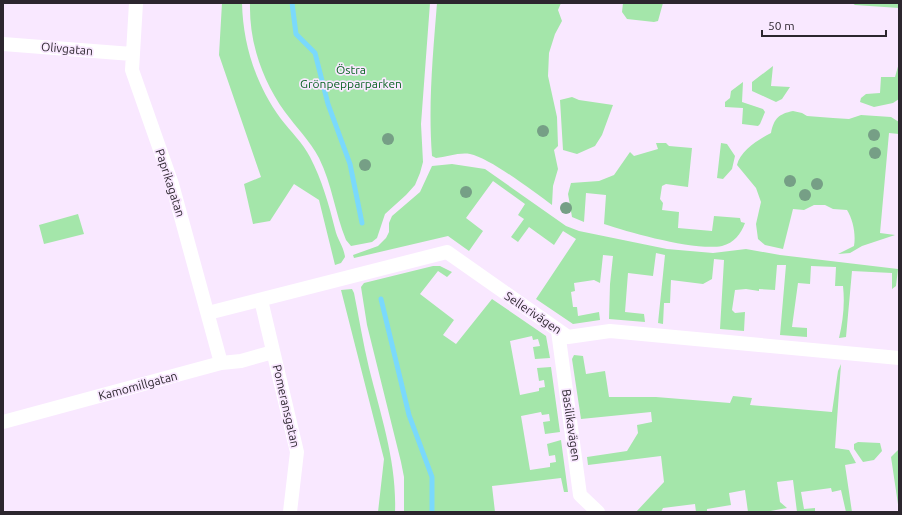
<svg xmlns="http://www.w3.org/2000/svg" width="902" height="515" font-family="Ubuntu,sans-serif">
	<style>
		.green { fill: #a4e6aa }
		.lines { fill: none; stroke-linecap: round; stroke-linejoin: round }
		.stream { stroke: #7ad9fc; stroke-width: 5 }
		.minor { stroke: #fff; stroke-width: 14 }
		.tree { fill: #769f86 }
		.labels { text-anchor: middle; stroke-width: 3.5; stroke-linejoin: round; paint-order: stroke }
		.street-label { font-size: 12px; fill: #2c262e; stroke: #f9e8ff }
		.park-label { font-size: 12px; fill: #0a6423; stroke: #f9e8ff }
	</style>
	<rect width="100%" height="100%" fill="#f9e8ff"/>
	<path class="green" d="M222 3H242C243 45 256 85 281 119 291 132 303 143 310 157 322 180 329 205 335 229 337 239 344 247 345 257L341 263 335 265 319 200 294 184 270 221 253 224 244 184 261 177 219 55Z
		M250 3H430L421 124 423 162 420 173 415 185 406 195 385 214 377 238 372 242 351 246 346 240C335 213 332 184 319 158 310 141 296 127 285 112 262 80 249 42 250 3Z
		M437 3H561L558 10 562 21 555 34 549 53 548 76 557 117 558 146 554 150 558 169 553 186 552 205C534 192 490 158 470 154 460 152 446 157 436 158L432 156C428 104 433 54 437 3Z
		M623 3H663L658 21 654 22 627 19 622 12Z
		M852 3H899V8L855 5Z
		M899 63V99L893 103 874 107 860 102 861 98 866 94 880 93 881 77H895Z
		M773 66 771 86 790 87 782 99 776 102 752 91V82Z
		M743 82 742 102 763 109 765 112 760 124 758 126 742 124 743 108 725 107V102L730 98 731 91Z
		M572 97 579 100 613 105 602 135 595 146 577 154 563 150 560 100Z
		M793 111 802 113 807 116 833 118 849 119 861 115 891 117 899 122V134L889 133 880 233 895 235 862 246 850 253 838 254 854 246C856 234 853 220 847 210L833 209 825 205H814L804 210 793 209 783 249 765 245 758 239 756 224 761 202 756 188 737 165C740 151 759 139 771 133 774 118 779 114 793 111Z
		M656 143H666L669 146 692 148 688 187 666 184 662 186 660 199 663 203 662 210 679 212 678 228 712 231 714 216 740 218 741 222 745 223C741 234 734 243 722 246 695 251 631 233 604 224L606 195 586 193 584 222 572 217 568 194 571 183 599 181 614 175 630 152 634 156 658 149Z
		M721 143 727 144 735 156 732 169 723 179 717 178Z
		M452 164 485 169 566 226 579 231 667 249 713 253 746 249 780 255 898 269 896 286 892 289V273L852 271 846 337 839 338C843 321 845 304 843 286H835L836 267 811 266 810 284 798 283 792 327 807 328V337L780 335 786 265H777L775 290 759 289V291L746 289 735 290 732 310 735 313 745 312 744 331 720 329 724 260 714 259 712 279 703 284 671 280 670 303H664L663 324 658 323 665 255 656 253 653 276 628 273 625 312 644 314 645 322 609 319 610 284 613 256 603 255 600 283 594 280 574 283 575 291 571 292 573 307H577L578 316 599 312 600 320 573 324 536 299 576 239 563 231 554 245 529 227 518 242 511 237 524 219 518 215 525 204 493 181 466 218 483 231 469 251 448 236 354 258 353 255 378 246 386 238 389 232V223L392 216 420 192 432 166Z
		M78 214 84 234 44 244 39 225Z
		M433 266H440L452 272 447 277 438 271 420 294 454 320 443 335 456 344 492 299 546 336 550 358 535 359 533 347 540 346 538 339 533 340 532 336 510 341 520 395 539 391V388L545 387 544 380 539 381 537 368 551 367 560 432 545 434 543 422 550 421 549 414 542 415 541 412 521 416 530 470 550 467V463L556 462 555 455 549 456 547 444 561 440 568 492H564L561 478 492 486 495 512H404V477L401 462 367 325 361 287 364 283Z
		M352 289 354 293C359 318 363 343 369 368 381 416 397 463 395 512H378L384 459 341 290Z
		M574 355 583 356 586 374 605 371 609 397H656L730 403 733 396 752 398 750 405 832 412 838 371 841 364 835 448 849 450 856 463 845 465 852 512H846L841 490 832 492 831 488 801 492 804 509 815 508V512H797L793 480 777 482 780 502 787 508 765 512H748L745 490 729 493 731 505 707 509V512H696L695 504 663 508 661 512H636L664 482 661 456 588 465 587 457 627 451 638 433 637 425 652 422 651 412 581 419 572 359Z
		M858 442 880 443 882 451 874 460 863 462 854 449V444Z
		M899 449V511L891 457Z"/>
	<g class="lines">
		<path class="stream" d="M292 3 296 34 315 53 328 104 350 164 362 223
			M381 299 409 415 432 477V512"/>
		<path class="minor" d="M136 3 132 70 172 184 221 363
			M3 44 132 54
			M261 300 297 452 290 512
			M208 313 447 252 568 337 610 331 899 358
			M558 331 580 495 598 512
			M3 422 221 363 241 361 273 352"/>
	</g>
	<g class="tree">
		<circle cx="543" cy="131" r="6"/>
		<circle cx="874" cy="135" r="6"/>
		<circle cx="388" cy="139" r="6"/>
		<circle cx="875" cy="153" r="6"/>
		<circle cx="365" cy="165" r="6"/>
		<circle cx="790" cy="181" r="6"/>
		<circle cx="817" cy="184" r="6"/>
		<circle cx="466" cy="192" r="6"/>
		<circle cx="805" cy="195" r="6"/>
		<circle cx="566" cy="208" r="6"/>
	</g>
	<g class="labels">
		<g class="street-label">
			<text transform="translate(67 49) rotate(5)" y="4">Olivgatan</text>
			<text transform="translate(170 183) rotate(72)" y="4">Paprikagatan</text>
			<text transform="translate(533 313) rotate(34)" y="4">Sellerivägen</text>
			<text transform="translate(138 386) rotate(-15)" y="4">Kamomillgatan</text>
			<text transform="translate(286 406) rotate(77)" y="4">Pomeransgatan</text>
			<text transform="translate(571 425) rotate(82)" y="4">Basilikavägen</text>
		</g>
		<g class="park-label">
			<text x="351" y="74">Östra<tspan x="351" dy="14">Grönpepparparken</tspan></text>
		</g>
	</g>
	<rect width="902" height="515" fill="none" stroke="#2c262e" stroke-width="8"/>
	<path d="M762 30v6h124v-6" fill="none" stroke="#2c262e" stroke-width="2"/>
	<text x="768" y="30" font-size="12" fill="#2c262e" stroke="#f9e8ff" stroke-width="3" paint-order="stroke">50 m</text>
</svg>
